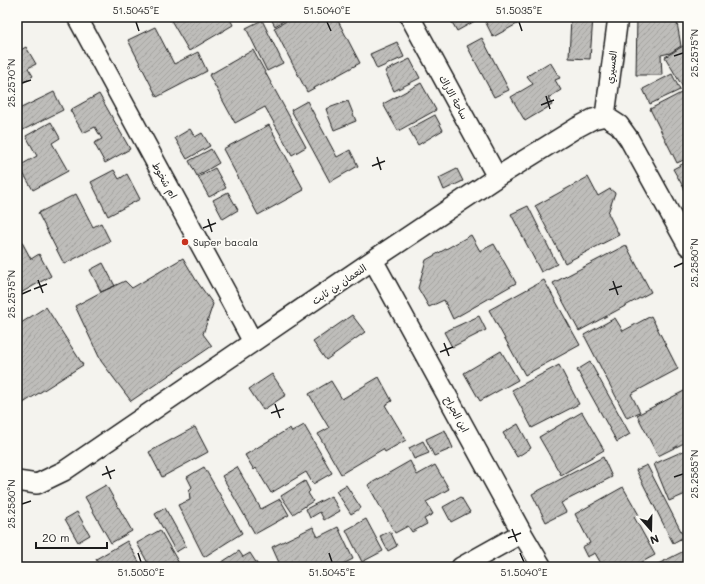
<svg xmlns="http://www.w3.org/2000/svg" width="705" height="584" font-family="Mali,'Playpen Sans Arabic',sans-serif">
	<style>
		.building { fill: url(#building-hatch); stroke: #1c1c1c }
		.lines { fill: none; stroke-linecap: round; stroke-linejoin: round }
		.street-casing { stroke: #1c1c1c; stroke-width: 22 }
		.street { stroke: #fdfcf7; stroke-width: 19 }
		.ticks { fill: none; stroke: #1c1c1c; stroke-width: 1.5 }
		.poi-dot { fill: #c8321e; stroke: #fdfcf7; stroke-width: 1.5 }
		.labels { text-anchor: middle; stroke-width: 3.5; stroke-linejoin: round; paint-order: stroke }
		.street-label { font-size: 10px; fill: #1c1c1c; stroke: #fdfcf7 }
		.poi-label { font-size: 10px; fill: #1c1c1c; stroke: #fdfcf7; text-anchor: start }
		.neatline { fill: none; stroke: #1c1c1c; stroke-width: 1.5 }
		.ticks-label { font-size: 10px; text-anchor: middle; fill: #1c1c1c }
	</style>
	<defs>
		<pattern id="building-hatch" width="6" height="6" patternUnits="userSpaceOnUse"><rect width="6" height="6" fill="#bebdba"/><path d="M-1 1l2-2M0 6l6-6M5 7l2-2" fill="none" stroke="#a3a29f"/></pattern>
	</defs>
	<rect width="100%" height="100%" fill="#f4f3ee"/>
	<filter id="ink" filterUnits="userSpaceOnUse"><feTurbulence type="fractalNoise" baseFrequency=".025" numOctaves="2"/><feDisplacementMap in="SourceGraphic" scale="8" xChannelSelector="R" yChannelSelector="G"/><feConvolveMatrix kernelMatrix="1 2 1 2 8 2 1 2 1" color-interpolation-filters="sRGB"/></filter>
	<g filter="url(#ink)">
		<path class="building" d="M169 17H229L233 25 189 51Z
			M270 17H290L275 26Z
			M294 17H336L360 63 307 92 274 28Z
			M449 17H482L457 31Z
			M483 17H530L493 37Z
			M571 17H593L590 59 569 58Z
			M637 17H676L681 46 670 53 661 55 662 75H636Z
			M262 20 283 63 267 71 246 28Z
			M155 27 174 64 198 52 207 71 157 97 128 40Z
			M482 38 509 90 494 97 467 46Z
			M397 42 404 57 377 69 370 54Z
			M688 43V96L665 57Z
			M26 47 36 64 28 68 33 76 17 86V52Z
			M253 50 306 147 292 155 265 107 235 123 209 75Z
			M410 59 420 78 394 91 385 71Z
			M550 62 560 78 555 80 561 90 548 98 552 105 525 121 511 97 533 84 527 76Z
			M672 74 680 90 650 104 643 89Z
			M421 83 436 110 398 131 383 104Z
			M54 92 63 110 17 133V110Z
			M681 93 688 106V158L677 163 650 109Z
			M99 94 130 149 105 163 94 143 102 139 95 127 83 133 70 110Z
			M307 101 337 157 350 150 358 166 330 182 291 110Z
			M348 101 356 121 334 130 326 109Z
			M435 115 443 130 418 145 409 129Z
			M51 122 60 138 52 143 68 171 33 190 19 166 37 156 26 136Z
			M269 125 304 190 258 215 223 149Z
			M190 129 195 137 202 133 210 146 187 159 175 138Z
			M211 149 219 163 197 176 189 161Z
			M688 161V189L685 190 673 169Z
			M215 168 226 188 209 197 198 177Z
			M457 169 463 181 444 190 439 178Z
			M114 170 119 179 127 174 140 199 108 216 91 182Z
			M588 177 598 196 610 189 615 193 608 213 619 235 565 263 535 206Z
			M228 192 238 210 223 219 213 200Z
			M76 194 93 227 101 223 110 241 64 264 38 213Z
			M528 206 557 264 541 272 511 214Z
			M17 233 31 259 39 254 51 276 17 295Z
			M471 235 480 251 494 244 516 283 453 319 444 300 429 307 418 288 426 260Z
			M626 245 651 292 579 331 553 283Z
			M183 258 196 280 213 304 203 334 212 346 131 401 101 361 75 306 101 292 125 281 132 288Z
			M103 263 115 286 101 292 90 270Z
			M544 280 580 345 525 375 489 310Z
			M46 307 83 365 17 407V319L18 318 21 323Z
			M352 315 365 332 326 360 313 342Z
			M479 316 486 330 452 347 444 332Z
			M651 316 678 369 631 394 640 412 627 418 584 335 615 318 623 331Z
			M501 351 518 380 480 401 464 373Z
			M590 362 630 434 617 442 577 370Z
			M559 365 579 404 532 428 512 390Z
			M272 374 286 395 263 410 249 389Z
			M379 377 392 401 385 405 406 440 385 452 383 449 341 474 318 434 329 428 309 394 331 381 342 399Z
			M688 389V441L658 456 637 415Z
			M582 412 604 450 561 475 539 437Z
			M518 424 531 448 517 457 503 433Z
			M304 425 332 473 313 484 306 472 271 493 256 468 254 470 245 455 290 428 292 432Z
			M195 427 208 452 162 477 149 452Z
			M445 430 453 448 434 456 426 439Z
			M423 441 429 453 414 459 409 448Z
			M688 449V493L669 501 654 464Z
			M603 457 612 477 561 503 566 512 546 522 532 494Z
			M410 461 417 475 435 465 449 489 426 502 433 514 424 519 427 524 412 532 408 526 395 533 368 485Z
			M647 465 684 537 673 543 636 470Z
			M204 467 242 533 204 557 178 505 190 500 189 490 192 487 187 477Z
			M237 467 261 509 280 499 289 515 255 534 222 476Z
			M305 481 310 491 308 493 313 501 293 514 281 496Z
			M106 485 132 531 111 543 85 497Z
			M346 485 361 508 351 514 336 491Z
			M623 487 639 515 634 517 655 555 633 567H603L595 553 587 557 582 547 590 543 575 514Z
			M331 496 340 511 324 520 320 512 310 518 306 509Z
			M461 497 470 512 451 522 443 507Z
			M165 508 186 546 176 552 155 514Z
			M77 512 90 535 78 542 65 519Z
			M366 519 383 551 362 562 346 530Z
			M313 527 318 537 338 527 353 559 337 567H281L272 547Z
			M160 530 180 565 177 567H150L137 543Z
			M390 531 397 546 388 551 380 536Z
			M127 541 142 567H92L98 563 96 559Z
			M688 549V567H652Z
			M239 551 243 557 250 553 259 567H217L216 566Z"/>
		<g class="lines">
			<g class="street-casing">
				<path id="street" d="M77 17 253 342
					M410 17 497 177
					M605 116 618 17
					M373 260 522 533 542 567
					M17 481 37 484 64 471 373 260 497 177 576 128 593 119 605 116 619 125 629 139 688 246
					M461 567 522 533"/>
			</g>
			<use href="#street" class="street"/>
		</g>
	</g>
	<path class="ticks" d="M136 22 139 31M327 22 331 31M519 22 522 31M674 56 683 53M22 83 31 80M546 96 550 109M541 105 554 100M377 157 381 170M372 166 385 161M208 219 212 232M203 228 216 223M674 267 683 263M38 280 43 293M613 281 618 295M34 289 47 284M609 290 622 286M22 294 31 290M444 343 449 356M440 352 453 347M275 404 280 418M271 413 284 409M106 466 111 479M102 475 115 470M674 477 683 474M22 504 31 501M512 529 517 542M508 538 521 533M138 553 141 562M329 553 332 562M520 553 524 562"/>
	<circle class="poi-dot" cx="185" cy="242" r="4"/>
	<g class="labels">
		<g class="street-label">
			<text transform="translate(611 67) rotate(-83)" y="4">العسيري</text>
			<text transform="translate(454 97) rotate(61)" y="4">ساحة الاراك</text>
			<text transform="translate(165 180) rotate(61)" y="4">ام شخوط</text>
			<text transform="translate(339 284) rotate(-34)" y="4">النعمان بن ثابت</text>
			<text transform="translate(457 414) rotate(61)" y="4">ابن الجراح</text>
		</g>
		<g class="poi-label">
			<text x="193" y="246">Super bacala</text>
		</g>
	</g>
	<rect width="705" height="584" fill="none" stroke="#fdfcf7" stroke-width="44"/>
	<g transform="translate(651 530) rotate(160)" stroke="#fdfcf7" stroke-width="3" paint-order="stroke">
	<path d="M0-3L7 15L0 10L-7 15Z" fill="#1c1c1c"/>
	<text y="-6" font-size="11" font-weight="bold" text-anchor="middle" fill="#1c1c1c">N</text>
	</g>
	<path d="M36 542v6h71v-6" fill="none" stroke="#1c1c1c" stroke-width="2"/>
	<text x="42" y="542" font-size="12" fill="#1c1c1c" stroke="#fdfcf7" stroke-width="3" paint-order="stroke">20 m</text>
	<rect x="22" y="22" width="661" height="540" class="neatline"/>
	<g class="ticks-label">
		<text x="136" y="14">51.5045°E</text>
		<text x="327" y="14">51.5040°E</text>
		<text x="519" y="14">51.5035°E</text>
		<text transform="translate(694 53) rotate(-90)" y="4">25.2575°N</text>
		<text transform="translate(11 83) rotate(-90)" y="4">25.2570°N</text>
		<text transform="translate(694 263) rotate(-90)" y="4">25.2580°N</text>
		<text transform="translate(11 294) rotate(-90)" y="4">25.2575°N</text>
		<text transform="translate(694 474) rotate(-90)" y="4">25.2585°N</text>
		<text transform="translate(11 504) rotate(-90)" y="4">25.2580°N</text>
		<text x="141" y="576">51.5050°E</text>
		<text x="332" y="576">51.5045°E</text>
		<text x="524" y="576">51.5040°E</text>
	</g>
</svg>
